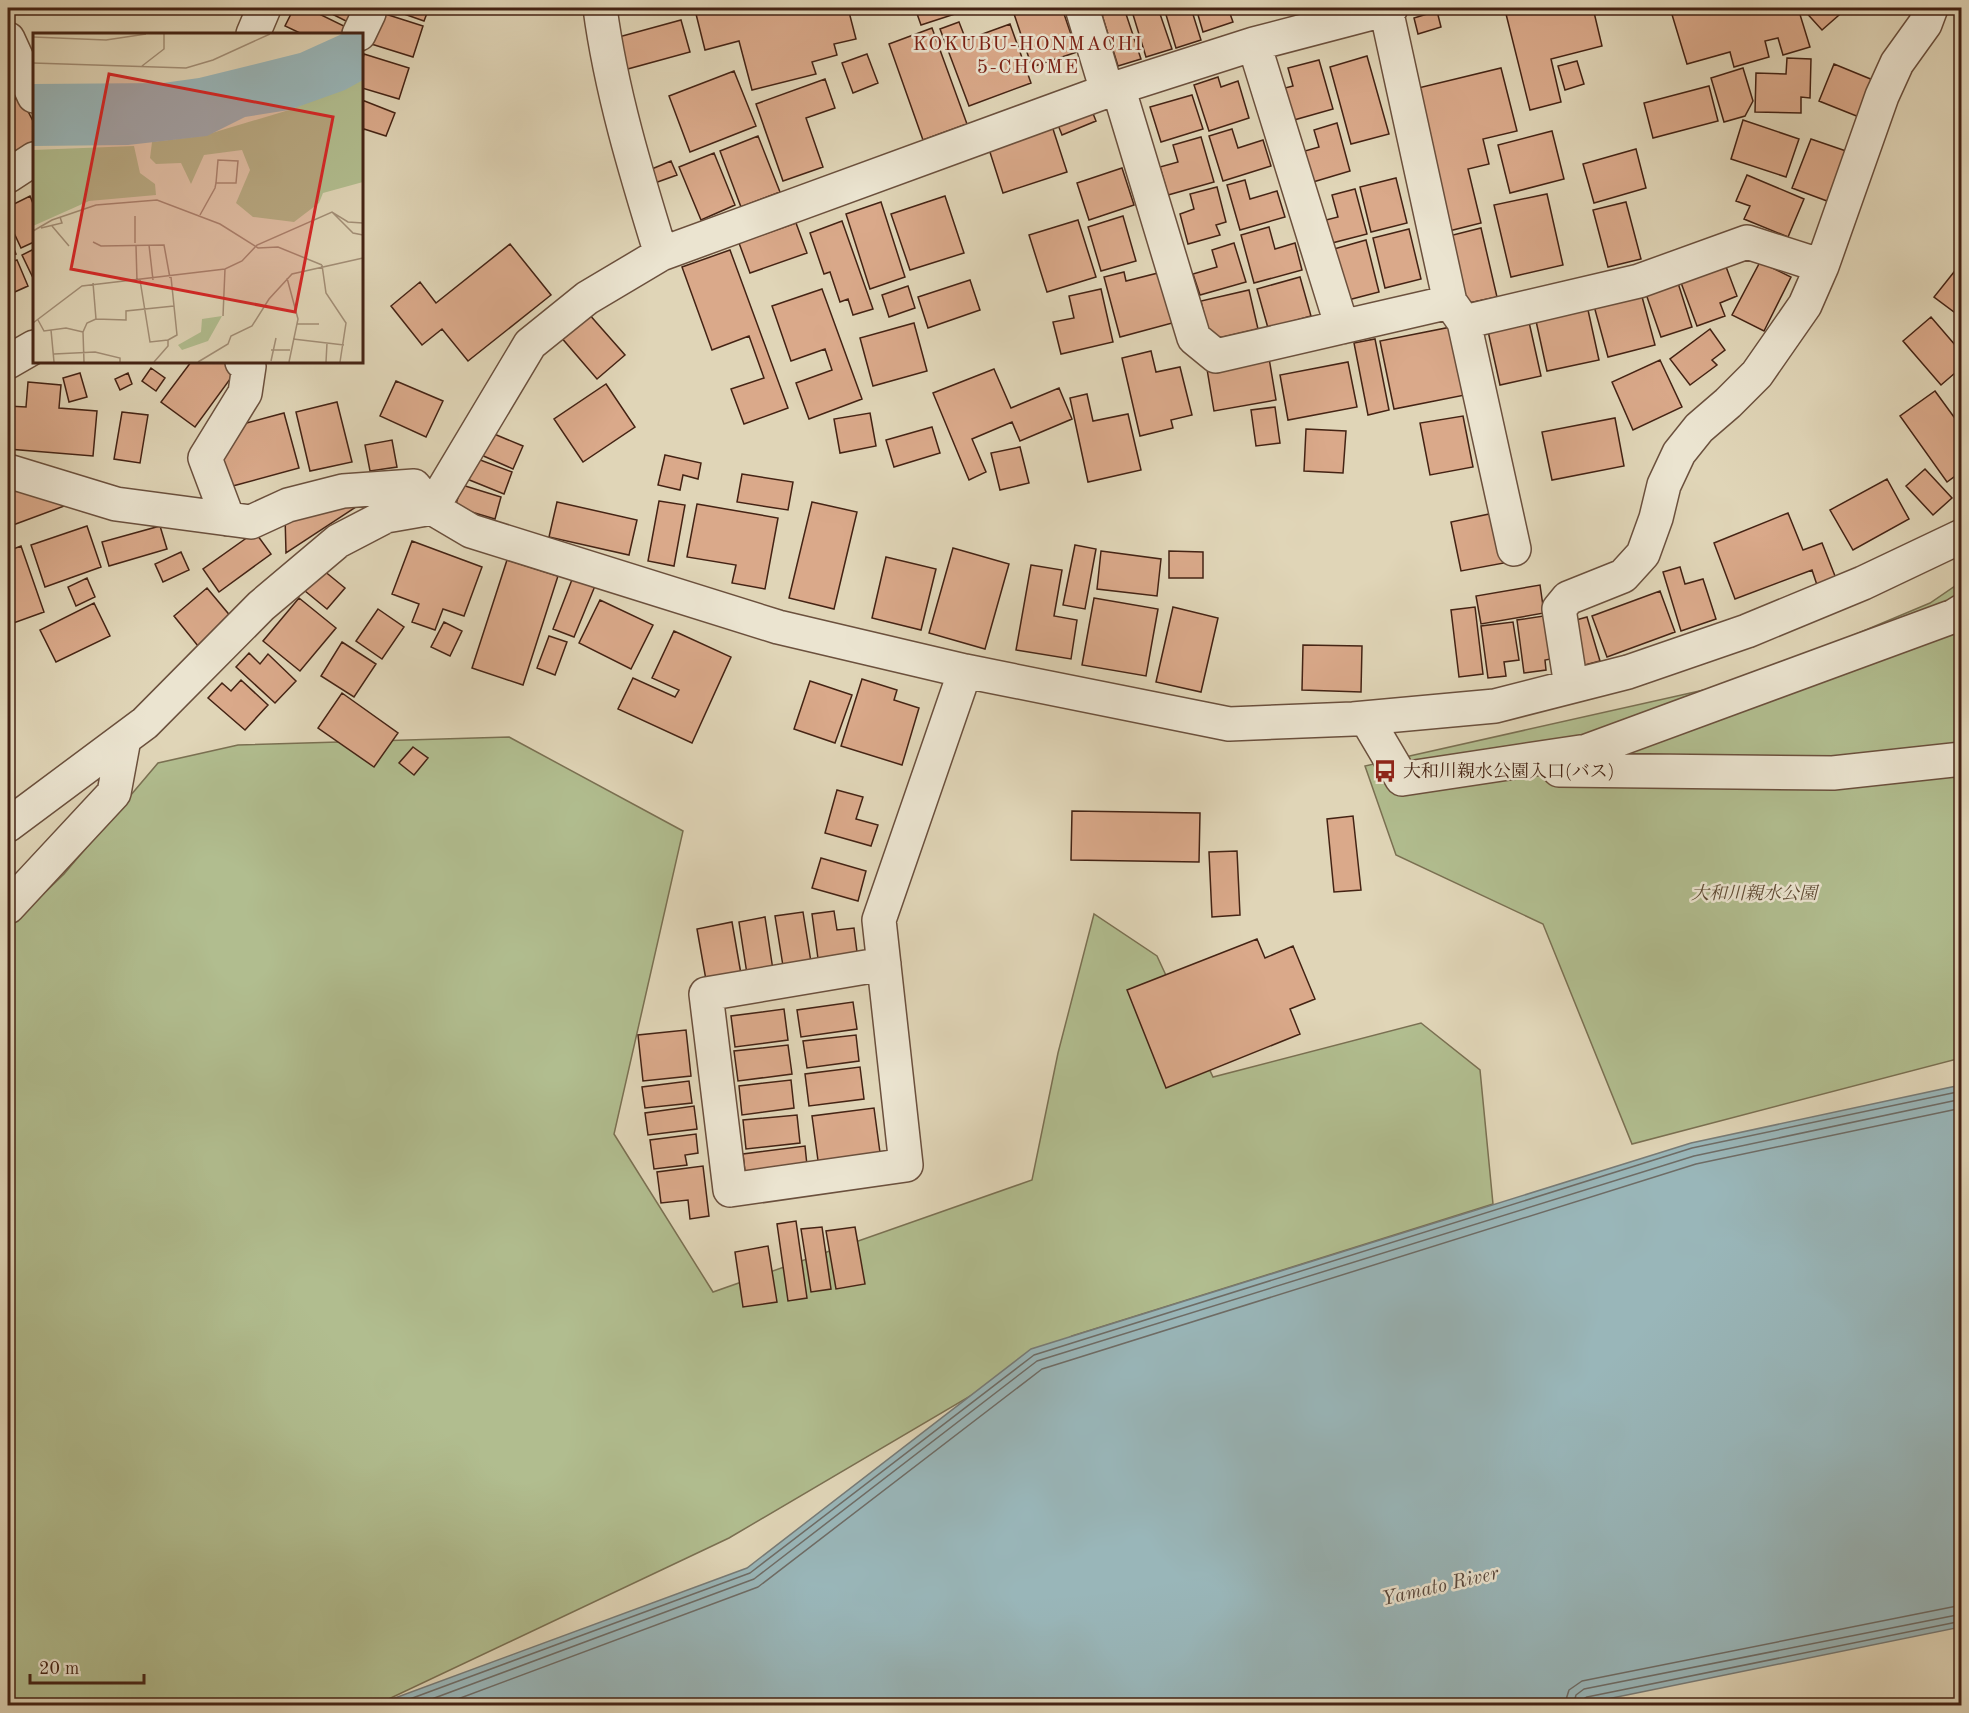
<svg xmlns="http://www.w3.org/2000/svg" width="1969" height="1713" font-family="'Old Standard TT','Noto Serif JP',serif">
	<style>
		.green { fill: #b1bd8f; stroke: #7a7052; stroke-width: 1.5 }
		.water { fill: #99b6b9; stroke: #777b77; stroke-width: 1.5 }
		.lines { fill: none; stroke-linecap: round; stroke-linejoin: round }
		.shore { stroke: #6e6c66; stroke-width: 1.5 }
		.building { fill: #daa98a; stroke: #442314; stroke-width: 1.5 }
		.minor-casing { stroke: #6b503d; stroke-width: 36 }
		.minor { stroke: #ebe4d0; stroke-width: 33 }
		.labels { text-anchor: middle; stroke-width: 5; stroke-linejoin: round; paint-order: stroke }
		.poi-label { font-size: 18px; fill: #442314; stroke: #ebe4d0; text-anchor: start }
		.park-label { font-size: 18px; font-style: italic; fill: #5f4a33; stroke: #ebe4d0 }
		.neighbourhood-label { font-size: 20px; letter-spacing: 1.5px; fill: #7a1f14; stroke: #ebe4d0 }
		.water-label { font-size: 20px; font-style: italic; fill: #59483d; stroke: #ebe4d0 }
		.inset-road { fill: none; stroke: #a28e76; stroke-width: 1.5 }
		.view { fill: #d62828; fill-opacity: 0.15; stroke: #d62828; stroke-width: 3 }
		.inset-edge { fill: none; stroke: #442314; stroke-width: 3 }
	</style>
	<rect width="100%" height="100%" fill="#e0d5b7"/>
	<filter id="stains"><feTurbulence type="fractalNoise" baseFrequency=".00333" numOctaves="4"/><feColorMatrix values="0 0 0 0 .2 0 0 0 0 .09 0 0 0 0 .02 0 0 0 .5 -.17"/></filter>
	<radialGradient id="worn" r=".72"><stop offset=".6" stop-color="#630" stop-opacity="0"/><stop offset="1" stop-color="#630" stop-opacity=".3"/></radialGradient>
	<path class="green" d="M1961 582V1058L1632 1144 1543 924 1396 855 1365 766 1744 681 1930 603Z
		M509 737 683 831 614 1134 713 1292 1032 1180 1058 1053 1094 914 1157 956 1213 1077 1421 1023 1480 1070 1493 1204 1072 1336 729 1538 376 1705 8 1706V928L64 874 158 763 238 745Z"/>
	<path class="water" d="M1961 1085V1627L1573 1706 376 1705 747 1568 1031 1349 1691 1143Z"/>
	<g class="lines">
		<path class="shore" d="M391 1706 750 1573 1034 1355 1692 1148 1962 1091
			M413 1706 754 1579 1037 1361 1694 1156 1962 1099
			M439 1706 758 1587 1042 1369 1696 1164 1962 1108
			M1564 1706 1569 1690 1582 1681 1962 1605
			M1573 1706 1576 1695 1584 1689 1962 1614
			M1581 1706 1582 1700 1587 1697 1962 1621"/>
	</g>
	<path class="building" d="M294 8H307L348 28 345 34H302L285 26Z
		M320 8H358L350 23Z
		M387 8H429L424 21Z
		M621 8H658V10L622 14Z
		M720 8H848L856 39 834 44 837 55 812 62 816 74 752 90 739 41 705 50 696 14Z
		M915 8H960L961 12 921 25Z
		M1012 8H1062L1077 52 1032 67Z
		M1124 8 1141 59 1118 66 1102 15Z
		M1131 8H1158L1172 49 1146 57Z
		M1164 8H1191L1201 40 1176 48Z
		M1196 8H1228L1233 22 1203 32Z
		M1531 8H1593L1602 46 1551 59 1561 102 1530 110 1506 14Z
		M1670 8H1798L1810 47 1783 55 1778 38 1765 41 1769 57 1734 67 1730 52 1687 64Z
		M1802 8H1847L1822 30Z
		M1437 11 1441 27 1418 34 1414 18Z
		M379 12 423 26 413 57 368 43Z
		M681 20 690 52 624 70 615 38Z
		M959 22 966 40 1010 24 1031 83 969 106 940 29Z
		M932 28 967 124 923 140 889 44Z
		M364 54 409 68 399 99 362 88V62Z
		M867 54 878 83 853 93 842 63Z
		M1367 56 1389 134 1351 144 1330 67Z
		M1787 58 1811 59 1810 98 1801 97V113L1755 112 1756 73 1786 74Z
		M1319 60 1333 109 1294 120 1285 88 1293 86 1288 68Z
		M1577 61 1584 84 1565 90 1558 66Z
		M1834 64 1873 80 1859 117 1819 101Z
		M1501 68 1517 131 1483 139 1489 164 1468 169 1481 223 1449 231 1414 89Z
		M1743 68 1753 101 1745 116 1724 122 1711 78Z
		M734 71 756 126 690 152 669 96Z
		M1218 77 1221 87 1238 81 1249 118 1209 131 1194 85Z
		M825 79 835 108 806 118 823 167 783 181 756 104Z
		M1709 86 1718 121 1653 138 1644 103Z
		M1192 95 1203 129 1161 142 1150 107Z
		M20 96 34 123V141L8 155V103Z
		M362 100 395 113 386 136 364 129 362 134Z
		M1092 111 1096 121 1062 135 1058 125Z
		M1743 120 1799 139 1786 177 1731 159Z
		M1337 123 1350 171 1313 182 1305 151 1319 147 1314 130Z
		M1052 126 1067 172 1003 193 988 146Z
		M1232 129 1238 148 1263 140 1271 166 1223 181 1209 136Z
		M1552 131 1564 179 1510 193 1498 145Z
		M758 136 780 192 741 207 720 151Z
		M1201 137 1214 182 1168 195 1160 167 1178 162 1173 145Z
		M1811 139 1846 151 1827 201 1792 188Z
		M1636 149 1646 188 1594 203 1583 164Z
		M714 153 735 205 701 220 679 167Z
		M671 161 677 175 652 184 647 171Z
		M1122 168 1134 205 1089 220 1077 183Z
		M1747 175 1804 199 1788 237 1744 219 1750 206 1736 201Z
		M1396 178 1407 223 1371 232 1360 187Z
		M1245 180 1250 199 1277 191 1285 217 1240 230 1227 185Z
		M1217 187 1226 222 1216 225 1220 235 1188 244 1180 214 1194 209 1190 194Z
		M1355 189 1367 234 1332 243 1326 220 1338 217 1332 195Z
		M1547 194 1563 265 1511 277 1494 205Z
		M30 196 34 206V242L21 248 8 220V207Z
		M945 196 964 253 910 270 891 214Z
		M881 202 905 277 870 289 846 214Z
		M1626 202 1641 259 1608 267 1593 210Z
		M1123 216 1136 261 1101 271 1088 227Z
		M1078 220 1096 277 1047 292 1029 235Z
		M842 221 873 309 853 315 848 299 840 302 830 272 824 274 810 233Z
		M796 223 807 253 750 273 739 243Z
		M1269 227 1275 249 1295 243 1302 270 1254 283 1241 235Z
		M1481 228 1497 297 1464 304 1449 236Z
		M1409 229 1421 279 1385 288 1373 238Z
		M8 234 16 254 8 257Z
		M1366 240 1379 292 1348 300 1334 249Z
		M1234 243 1246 282 1200 295 1193 274 1217 267 1212 250Z
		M510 244 551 295 468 361 442 329 422 345 391 306 420 282 436 303Z
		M34 249V280L22 255Z
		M730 250 788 408 744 424 731 389 764 378 749 336 712 350 682 267Z
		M17 260 28 286 8 295V263Z
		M1760 262 1791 277 1764 331 1732 315Z
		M1962 262V303L1954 312 1934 297Z
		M1725 264 1737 296 1720 303 1725 316 1697 326 1680 280Z
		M1124 272 1126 281 1162 272 1176 322 1120 337 1104 277Z
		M1300 277 1311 316 1268 328 1257 289Z
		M970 280 980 310 928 328 918 297Z
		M1678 283 1692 327 1661 337 1646 294Z
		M908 286 915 308 889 317 882 295Z
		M822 289 862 399 809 419 796 383 832 370 825 349 791 361 772 306Z
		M1101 289 1113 342 1061 354 1053 322 1074 318 1069 296Z
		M1249 290 1258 329 1210 340 1201 301Z
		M1641 293 1655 345 1608 357 1594 306Z
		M1588 310 1599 360 1547 371 1536 321Z
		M588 313 625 355 597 379 560 336Z
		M1931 317 1962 353V367L1941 385 1903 341Z
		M1529 322 1541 376 1500 385 1488 331Z
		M914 323 927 371 873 386 860 338Z
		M1451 327 1465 395 1394 409 1380 341Z
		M1710 329 1725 350 1712 360 1717 365 1690 385 1670 359Z
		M1375 339 1389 410 1368 415 1354 343Z
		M1151 351 1156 372 1180 367 1192 415 1171 420 1173 428 1140 436 1122 358Z
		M1269 358 1276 400 1214 411 1207 369Z
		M1660 360 1682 407 1633 430 1612 382Z
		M191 362H223L236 371 195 427 161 402Z
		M1348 362 1357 407 1288 420 1280 375Z
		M151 368 165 378 156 391 142 381Z
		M994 369 1011 408 1059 388 1072 419 1020 441 1012 422 972 439 986 472 969 480 933 393Z
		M80 373 87 397 69 402 63 378Z
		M128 373 132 384 120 390 115 379Z
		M396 381 443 401 426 437 380 416Z
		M28 382 61 385 59 408 97 411 93 456 8 449V406L26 407Z
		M606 384 635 427 583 462 554 419Z
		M1935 391 1962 428V471L1947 482 1900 416Z
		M1087 394 1093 421 1128 414 1141 470 1088 482 1070 398Z
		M337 402 352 462 310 471 296 412Z
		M1275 407 1280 443 1256 446 1251 410Z
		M122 412 148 415 140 463 114 459Z
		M284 413 299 468 229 487 221 457 239 425Z
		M870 413 876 446 840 453 834 419Z
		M1463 416 1473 467 1430 475 1420 423Z
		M1615 418 1624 466 1552 480 1542 432Z
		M932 427 940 453 894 467 886 440Z
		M1306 429 1346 431 1343 473 1304 471Z
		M487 431 523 446 513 469 479 454Z
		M392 440 397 467 370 471 365 445Z
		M1020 447 1029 483 1000 490 991 453Z
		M665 455 701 463 698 479 683 475 680 490 658 485Z
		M475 458 512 472 504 494 467 479Z
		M1925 469 1952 498 1933 515 1906 486Z
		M742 474 793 482 788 510 737 502Z
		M1887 479 1909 519 1853 550 1830 510Z
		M26 484 67 505 13 525 9 517 8 518V490Z
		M462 485 501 497 495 519 455 507Z
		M365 501 286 553 285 515Z
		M659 501 685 505 674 566 648 561Z
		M557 502 637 520 629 555 549 537Z
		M812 502 857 512 834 609 789 598Z
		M697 504 778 518 765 589 732 583 736 565 687 557Z
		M1494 513 1504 563 1461 571 1451 522Z
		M1788 513 1803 550 1822 543 1837 581 1818 588 1812 570 1735 599 1714 543Z
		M87 526 101 567 45 587 31 545Z
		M160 526 167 549 109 566 102 542Z
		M255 532 271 554 219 592 203 569Z
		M412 541 482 567 464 616 443 609 435 630 412 622 419 604 392 594Z
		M1075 545 1096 549 1085 609 1063 605Z
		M21 546 44 612 8 625V551Z
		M953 548 1009 564 985 649 929 633Z
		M1101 551 1161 559 1157 596 1097 589Z
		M1169 551 1203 552V578H1169Z
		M181 552 189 570 163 582 155 564Z
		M886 557 936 569 921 630 872 618Z
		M507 560 558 576 523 685 472 668Z
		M1031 565 1062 570 1054 616 1077 620 1071 659 1016 650Z
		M1680 567 1685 584 1703 579 1716 619 1681 631 1663 572Z
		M323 570 345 588 327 609 305 591Z
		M573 577 595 586 574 637 553 629Z
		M87 578 95 597 76 606 68 587Z
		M1540 585 1544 613 1481 624 1476 596Z
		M207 588 232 618 198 646 174 616Z
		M1660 591 1675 632 1607 657 1592 616Z
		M299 598 336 628 300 671 263 641Z
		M1094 598 1158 609 1146 676 1082 665Z
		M600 600 653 625 631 669 579 643Z
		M94 603 110 636 56 662 40 630Z
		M1173 607 1218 618 1201 692 1156 682Z
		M1475 607 1483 674 1459 677 1451 610Z
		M378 609 404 627 382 659 356 641Z
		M1550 615 1556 658 1545 660 1546 670 1524 673 1517 620Z
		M1587 617 1600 661 1581 666 1569 622Z
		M444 622 462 631 450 656 431 647Z
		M1513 622 1519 660 1504 662 1506 676 1488 678 1481 626Z
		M674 631 731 657 692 743 618 709 633 678 675 697 679 690 652 678Z
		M549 636 567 642 555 675 537 668Z
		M342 642 376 664 354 697 321 676Z
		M1303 645 1362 646 1361 692 1302 690Z
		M249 653 260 664 268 654 296 681 275 703 236 667Z
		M862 679 897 690 894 700 919 708 902 765 841 746Z
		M241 680 268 705 245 730 208 698 222 683 231 691Z
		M810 681 852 695 835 743 794 729Z
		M342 693 398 733 374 767 318 728Z
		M413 747 428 758 414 775 399 763Z
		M837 790 863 797 856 819 878 825 871 846 825 833Z
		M1072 811 1200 813 1199 862 1071 860Z
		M1353 816 1361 890 1334 892 1327 819Z
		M1237 851 1240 915 1212 917 1209 852Z
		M821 858 866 871 858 901 812 888Z
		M834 911 837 930 854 928 858 960 819 966 812 914Z
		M803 912 811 962 783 966 775 916Z
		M765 917 773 970 747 974 739 922Z
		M732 922 741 974 706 980 697 929Z
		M1257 939 1265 958 1293 946 1315 999 1290 1009 1300 1034 1166 1088 1127 990Z
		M853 1002 857 1029 801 1037 797 1010Z
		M784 1009 788 1040 735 1047 731 1016Z
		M686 1030 691 1076 643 1081 638 1035Z
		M856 1035 859 1061 807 1068 803 1041Z
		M788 1045 792 1074 738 1081 734 1051Z
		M860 1067 864 1099 809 1106 805 1074Z
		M791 1080 794 1108 742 1115 739 1086Z
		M689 1081 692 1103 645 1108 642 1087Z
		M694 1106 697 1129 648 1135 645 1113Z
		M874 1108 881 1160 819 1168 812 1116Z
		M797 1115 800 1143 746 1149 743 1120Z
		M696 1134 698 1153 685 1155 687 1165 654 1169 650 1140Z
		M805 1146 808 1175 746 1181 743 1154Z
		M703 1166 709 1216 690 1219 688 1200 661 1203 657 1172Z
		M796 1221 807 1298 788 1301 777 1224Z
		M822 1227 831 1289 811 1292 801 1229Z
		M855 1227 865 1284 836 1289 826 1231Z
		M768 1246 777 1302 743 1307 735 1252Z"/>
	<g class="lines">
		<g class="minor-casing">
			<path id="minor" d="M600 8C611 91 636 173 661 254
				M1082 8 1107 91
				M1386 9 1450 302
				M253 34 264 8
				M359 34 369 13
				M8 39 34 96
				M1254 44 1342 327
				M1118 87 1194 338 1216 356 1450 302 1464 322 1639 281 1747 242 1822 266
				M8 176 34 159
				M1464 322 1514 549
				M8 362 34 347
				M8 471 116 504 251 522 288 505 343 491 414 486 432 508 471 531 778 627 965 671 1229 724 1353 719 1495 706 1628 672 1747 631 1863 583 1962 536
				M228 519 205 458 245 393 249 366 242 362
				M1571 686 1559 609 1568 598 1623 576 1643 554 1656 518 1664 485 1679 453 1699 428 1728 403 1757 374 1805 305 1822 266 1882 96 1897 63 1925 24 1931 8
				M1366 718 1402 779 1587 751 1954 616 1962 611
				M1559 770 1833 773 1962 759
				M8 825 145 723 261 606 338 541 386 516 432 508 530 344 587 298 661 254 1107 91 1254 44 1391 8
				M8 907 114 793 124 739
				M884 964 706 994 730 1190 906 1165 879 920 965 671"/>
		</g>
		<use href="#minor" class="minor"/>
	</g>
	<defs>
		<g id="bus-bare" transform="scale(1.8)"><path d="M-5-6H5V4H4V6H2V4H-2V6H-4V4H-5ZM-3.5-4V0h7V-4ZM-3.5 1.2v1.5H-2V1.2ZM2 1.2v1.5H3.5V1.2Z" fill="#8f2418" stroke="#ebe4d0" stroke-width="2.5" paint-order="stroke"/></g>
	</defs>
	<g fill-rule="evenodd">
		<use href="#bus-bare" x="1385" y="771"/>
	</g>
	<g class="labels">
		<g class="poi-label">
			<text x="1403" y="777">大和川親水公園入口(バス)</text>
		</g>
		<g class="park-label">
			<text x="1754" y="899">大和川親水公園</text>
		</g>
		<g class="neighbourhood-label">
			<text x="1028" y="50">KOKUBU-HONMACHI<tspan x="1028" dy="23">5-CHOME</tspan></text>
		</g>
		<g class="water-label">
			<text transform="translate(1440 1585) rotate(-13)" y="7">Yamato River</text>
		</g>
	</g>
	<g transform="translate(33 33)">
		<rect width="330" height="330" fill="#e0d5b7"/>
		<path d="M330 47V149L290 160 286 170 261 189 220 184 203 170 217 137 209 117 171 122 158 151 148 130 123 131 117 125 119 109 169 103 256 77ZM101 113 107 140 122 151 123 162 56 168 0 193V117ZM189 283 175 308 149 317 145 312 168 299 169 286Z" fill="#b1bd8f"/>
		<path d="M309 1H330V47L312 57 256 77 212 84 174 103 95 112 0 113V51L130 50 166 45 267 20Z" fill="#99b6b9"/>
		<path class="inset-road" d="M0 4 73 7 113 1M0 30 153 35 180 27 237 1M109 33 131 16V1M299 179 320 200 330 202M167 182 182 155 183 150 185 127 205 128 203 150H183M102 183V210M19 193 36 213M8 195 29 190 27 184M0 198 19 187 63 172 124 167 187 191 225 215 245 214 289 232M60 209 68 213 131 212 137 245M116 212 120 247M103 213 104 248M289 232 293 260 313 290 307 329M254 245 265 286 256 329M107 247 117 309 135 307M190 283 192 236M63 286 93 287V278L141 273M5 287 11 298 33 295 50 299M0 290 49 253 192 236 209 228 224 212 299 179 315 189 330 190M264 291H286M18 297 21 329M260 306 311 312M238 317H257M21 321 62 319 87 325V329M238 328 243 305M51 329 50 299 54 290 63 286 60 250M121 329 135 313V307L144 302 138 244M165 329 195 311 198 303 219 293 236 266 259 241 330 225M293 329 294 310"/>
		<path class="view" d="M76 41 300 84 262 279 38 236Z"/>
		<rect width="330" height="330" class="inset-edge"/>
	</g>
	<rect width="1969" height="1713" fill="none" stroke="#e0d5b7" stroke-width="30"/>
	<rect x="9" y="9" width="1951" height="1695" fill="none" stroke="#442314" stroke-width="3"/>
	<rect x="15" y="15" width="1939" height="1683" fill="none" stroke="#442314" stroke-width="1.5"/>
	<path d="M30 1674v9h114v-9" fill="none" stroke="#442314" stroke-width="3"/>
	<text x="39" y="1674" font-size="18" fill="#442314" stroke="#ebe4d0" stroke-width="4.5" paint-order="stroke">20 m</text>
	<rect width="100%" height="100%" filter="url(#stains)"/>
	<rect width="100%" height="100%" fill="url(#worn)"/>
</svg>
